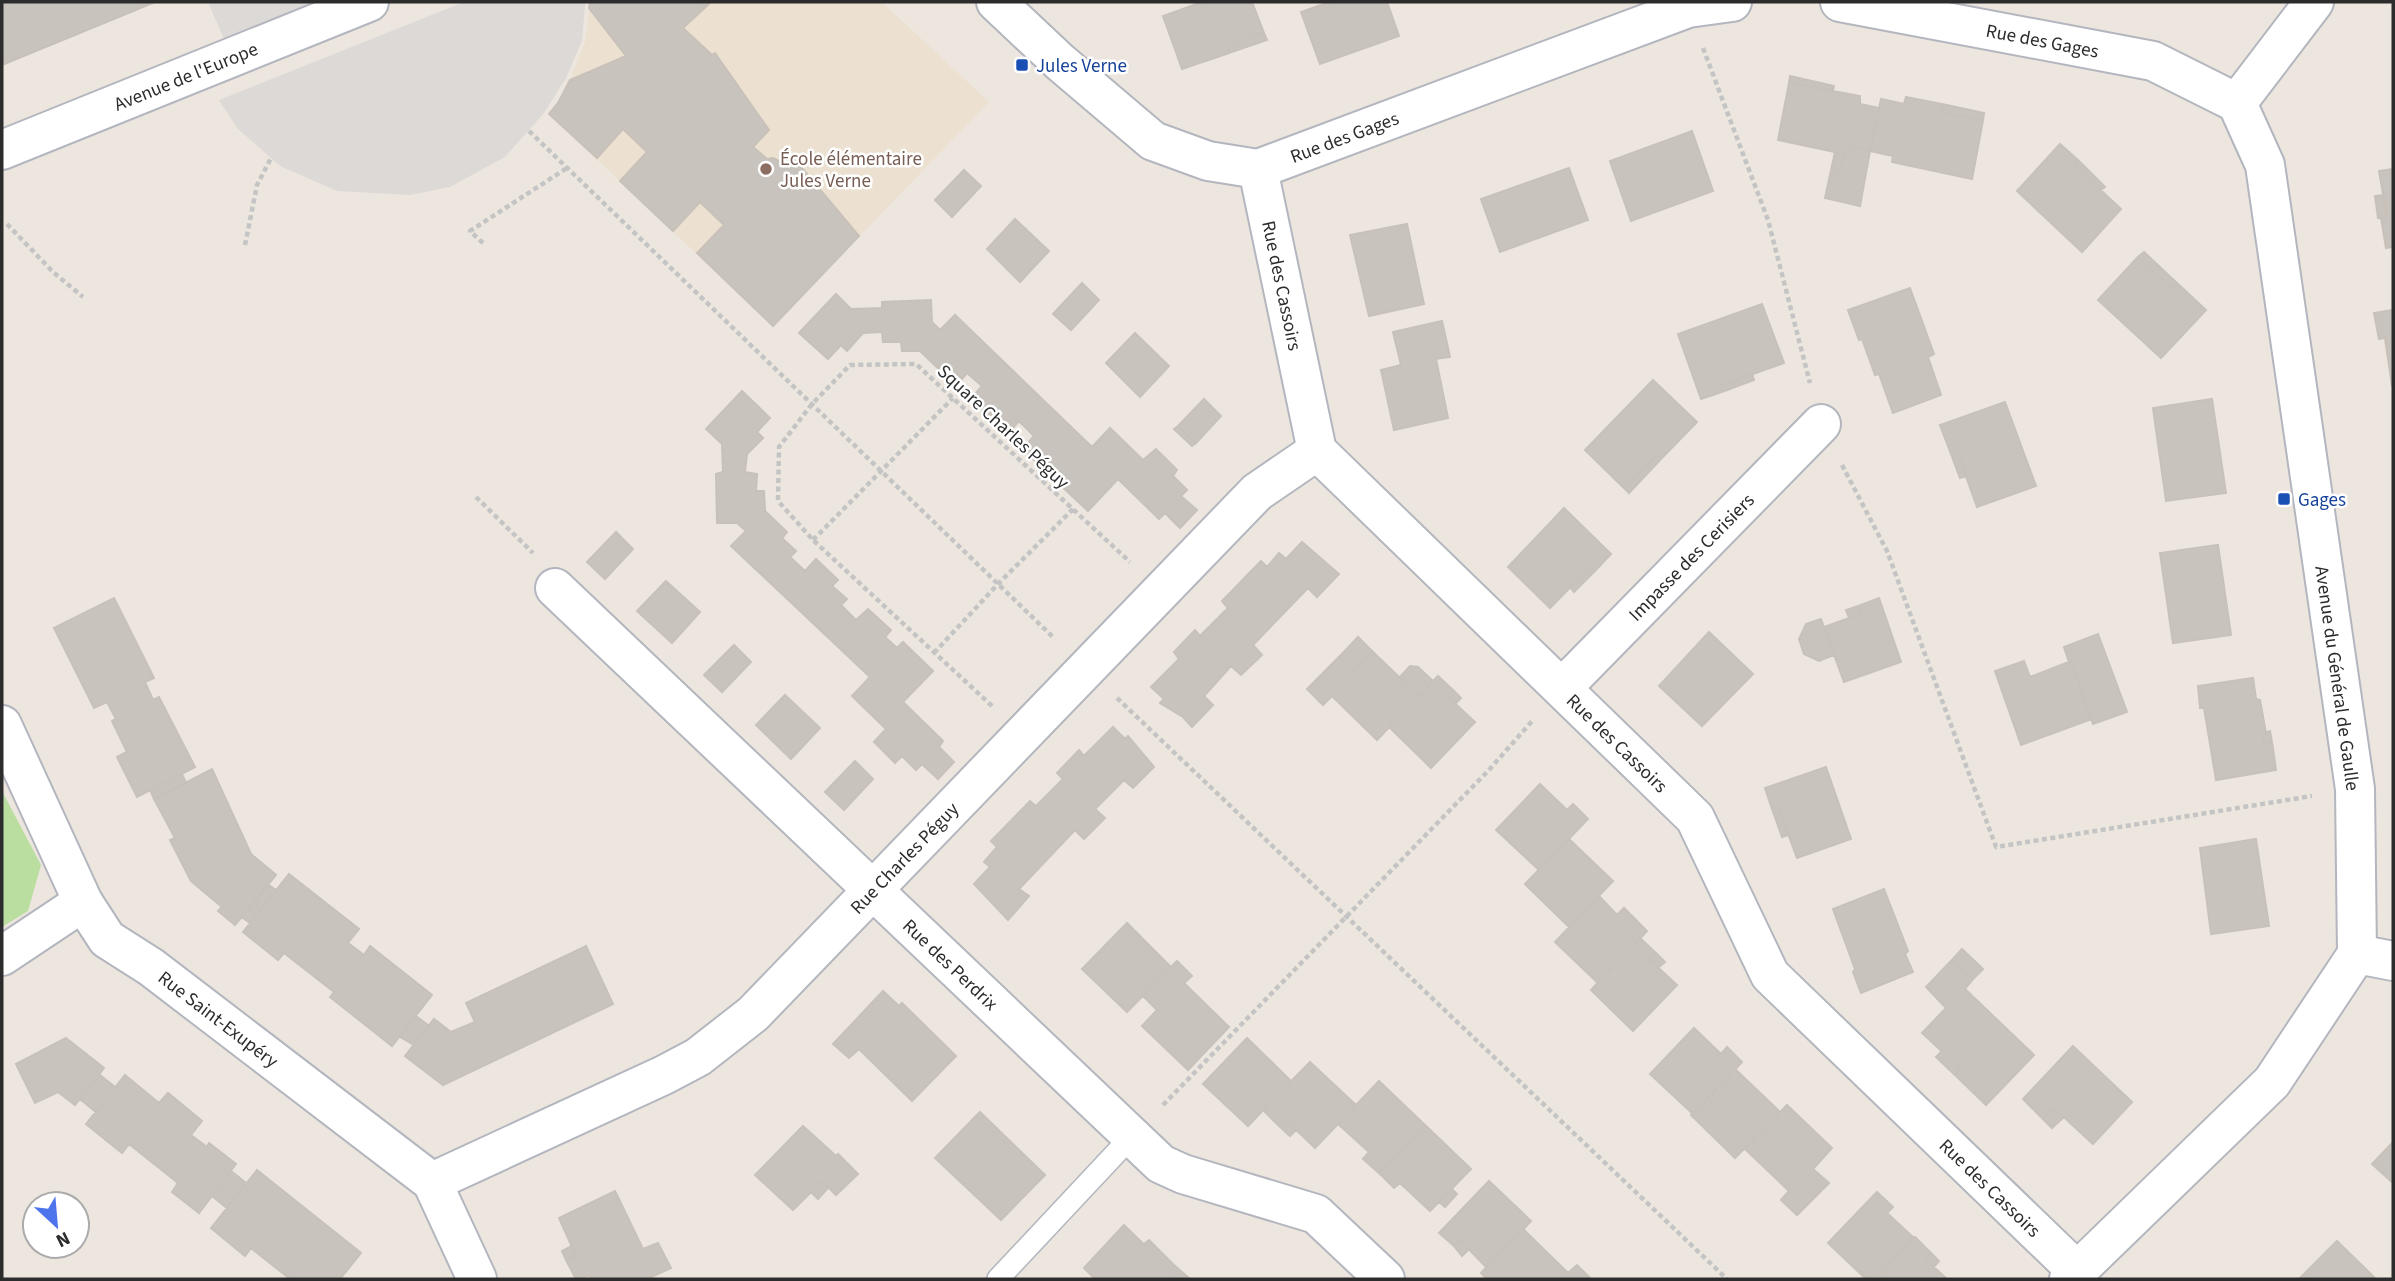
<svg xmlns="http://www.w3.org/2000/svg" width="2395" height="1281" font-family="'Source Sans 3',sans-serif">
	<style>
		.education { fill: #ece1d0 }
		.green { fill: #b9dea0 }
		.plaza { fill: #ddd9d6 }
		.building { fill: #c8c4bd; stroke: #c8c1b9; stroke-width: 2 }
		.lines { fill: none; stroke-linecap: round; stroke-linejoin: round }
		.service-casing { stroke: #b3b6be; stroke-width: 24 }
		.minor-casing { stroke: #b3b6be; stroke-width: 42 }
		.path { stroke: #c4c4c4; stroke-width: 4.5; stroke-dasharray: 5 3.5; stroke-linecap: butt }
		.service { stroke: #fff; stroke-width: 21 }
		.minor { stroke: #fff; stroke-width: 38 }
		.transit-dot { fill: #1a4fb4; stroke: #fff; stroke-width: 2.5 }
		.education-dot { fill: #8d6e63; stroke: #fff; stroke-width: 2.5 }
		.labels { text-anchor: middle; stroke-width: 5; stroke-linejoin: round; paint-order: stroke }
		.street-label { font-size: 19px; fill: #2c2c2c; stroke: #fff }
		.transit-label { font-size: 19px; fill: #164399; stroke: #fff; text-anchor: start }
		.education-label { font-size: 19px; fill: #785e54; stroke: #fff; text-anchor: start }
	</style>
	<rect width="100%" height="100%" fill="#ece6df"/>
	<path class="education" d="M590 2H882L989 102 773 326 549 114 558 103 570 80 585 42Z"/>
	<path class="green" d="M2 791 41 865 28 911 2 927Z"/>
	<path class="plaza" d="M208 2H318L224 39Z
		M464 2H586L585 6 582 41 566 78 544 113 505 157 450 187 410 195 337 191 280 166 237 128 219 100Z"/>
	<path class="building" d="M2 2H155L2 65Z
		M590 2H711L683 28 712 55 715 53 769 130 753 147 767 159 773 158 783 163 791 155 859 236 773 326 697 253 724 225 700 202 673 231 620 181 647 152 623 129 597 158 549 114 558 103 570 80 626 56 589 8Z
		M1202 2H1252L1264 33 1227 46 1229 53 1182 69 1163 16Z
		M1329 2H1387L1399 36 1320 64 1301 12Z
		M1264 33 1267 40 1229 53 1227 46Z
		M1790 76 1834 86 1833 91 1789 83Z
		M1789 83 1860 96V104L1879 108 1870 151 1851 146 1849 155 1778 140Z
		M1906 97 1942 104 1941 113 1983 120 1972 179 1892 162 1893 156 1870 151 1881 99 1904 104Z
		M1942 104 1984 113 1983 120 1941 113Z
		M1692 131 1713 191 1631 221 1610 161Z
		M2060 144 2078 160 2073 164 2121 209 2082 252 2017 191Z
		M1851 146 1870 151 1860 206 1825 198 1830 175 1840 171 1844 154 1849 155Z
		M1835 152 1844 154 1840 171 1830 175Z
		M2078 160 2105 187 2101 190 2073 164Z
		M1569 168 1588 220 1500 252 1481 199Z
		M2393 169V247L2386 248 2381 218 2387 217 2379 171Z
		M964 170 981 186 952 217 935 200Z
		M2383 195 2387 217 2378 218 2375 196Z
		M1015 219 1049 251 1020 282 987 249Z
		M1407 224 1424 304 1369 316 1350 235Z
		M2144 252 2178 284 2173 289 2138 257Z
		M2138 257 2173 289 2178 284 2206 310 2161 358 2098 300Z
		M1082 283 1099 300 1071 330 1053 314Z
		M1910 288 1934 354 1928 357 1941 395 1893 413 1879 374 1875 375 1862 339 1859 340 1848 310Z
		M836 294 851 309 882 308V302L931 300 932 322 940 330 955 315 1092 447 1110 428 1143 460 1156 449 1177 470 1173 476 1187 490 1181 496 1197 510 1180 528 1165 513 1159 519 1118 479 1088 511 1057 482 1064 476 1051 464 1045 471 1023 449 1034 436 1019 421 1013 428 999 415 993 420 971 399 982 386 967 373 962 379 949 366 943 373 920 351H902L901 342H883L882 332 863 333 847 351 841 345 828 359 799 333Z
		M1762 304 1784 363 1719 386 1722 392 1701 399 1678 334Z
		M2393 310V386H2392L2385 338 2379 339 2374 313Z
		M1442 321 1450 357 1436 359 1448 418 1394 430 1381 370 1401 365 1393 332Z
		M1135 333 1169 366 1140 397 1106 363Z
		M1752 374 1754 380 1722 392 1719 386Z
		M1653 380 1697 422 1662 458 1657 455 1625 489 1585 450Z
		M742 391 770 418 757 432 763 438 747 454 745 472 757 474 756 491H764L765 511 787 532 782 538 796 551 790 557 805 571 816 559 838 580 832 586 847 599 841 605 856 620 868 609 891 630 885 637 897 648 903 642 933 671 903 702 943 741 939 747 954 762 938 779 922 764 916 770 902 756 895 763 874 742 886 729 852 696 870 677 731 546 746 531 737 523H717L716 474 723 472 722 444 706 429Z
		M1204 399 1221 416 1196 443 1178 426Z
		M2212 399 2226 493 2166 501 2153 408Z
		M2005 402 2036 486 1977 507 1954 443 1948 446 1940 425Z
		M1178 426 1196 443 1192 446 1174 429Z
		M1954 443 1955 445 1966 476 1960 478 1948 446Z
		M1657 455 1662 458 1629 493 1625 489Z
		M1564 508 1611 554 1595 571 1591 566 1550 608 1508 567Z
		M616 532 633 549 605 579 587 562Z
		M1302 542 1339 574 1317 597 1308 588 1253 645 1262 655 1241 675 1231 666 1204 696 1213 705 1192 727 1183 717 1160 703 1164 699 1151 687 1179 659 1174 652 1195 630 1200 636 1228 608 1222 601 1261 561 1267 567 1279 553 1286 559Z
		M2218 545 2231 635 2173 643 2160 553Z
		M1591 566 1595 571 1574 592 1570 587Z
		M666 581 700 612 672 643 637 611Z
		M114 598 154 678 145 682 153 700 159 697 195 767 137 797 117 757 127 752 112 721 116 719 107 702 94 708 54 628Z
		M1879 598 1901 662 1844 682 1824 627 1860 614 1858 606Z
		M1858 606 1860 614 1849 618 1846 610Z
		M1821 619 1834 655 1819 661 1804 654 1799 639 1806 624Z
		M1709 632 1753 674 1702 726 1659 686Z
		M2098 634 2127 712 2093 724 2071 661 2069 662 2064 647Z
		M1358 637 1372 651 1354 671 1339 657Z
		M734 645 751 662 722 692 704 675Z
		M1372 651 1419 696 1377 740 1332 696 1323 705 1307 689 1339 657 1354 671Z
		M2024 661 2030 677 2071 661 2092 719 2021 745 1995 671Z
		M1410 666 1418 667 1433 681 1419 696 1400 677Z
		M1438 676 1453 690 1447 696 1475 722 1431 768 1389 727Z
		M2253 678 2256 699 2260 700 2266 733 2262 734 2264 743 2272 742 2276 770 2216 780 2204 708H2200L2198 686Z
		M1453 690 1461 698 1455 704 1447 696Z
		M785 695 820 728 791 759 756 725Z
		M1113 727 1125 739 1128 736 1154 767 1133 788 1124 780 1095 809 1105 818 1084 839 1075 830 1019 889 1029 896 1008 920 974 884 990 867 984 862 997 847 991 841 1030 801 1036 806 1063 779 1057 773 1079 750 1084 756Z
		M2270 731 2272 742 2264 743 2262 734Z
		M855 761 873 779 844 810 825 792Z
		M1826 767 1851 839 1797 858 1778 807 1772 809 1765 788Z
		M212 769 251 854 276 875 235 925 218 911 222 907 191 881 170 840 175 838 154 799Z
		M182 774 186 783 154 799 150 790Z
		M1540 784 1567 810 1573 804 1588 819 1539 870 1496 830Z
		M1778 807 1788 835 1782 837 1772 809Z
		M1569 839 1613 881 1569 927 1525 884Z
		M2256 839 2269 926 2211 934 2200 848Z
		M289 874 359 929 348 943 364 955 370 946 432 995 392 1046 330 997 334 992 284 953 278 960 243 932Z
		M269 885 276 890 250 923 242 917Z
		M1884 889 1908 951 1905 954 1913 972 1861 993 1853 972 1855 969 1833 909Z
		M1599 896 1617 915 1624 908 1647 931 1598 983 1555 942Z
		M1127 923 1171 967 1127 1012 1082 969Z
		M1640 938 1656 953 1650 960 1677 985 1633 1031 1591 990Z
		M586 946 613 1004 443 1085 405 1056 434 1019 451 1032 475 1022 466 1003Z
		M1962 949 1983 969 1973 979 1952 960Z
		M1656 953 1665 962 1659 967 1650 959Z
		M1952 960 1973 979 1965 989 2034 1055 1986 1105 1955 1075 1961 1069 1922 1033 1946 1008 1926 987Z
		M1177 961 1192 976 1184 983 1229 1027 1188 1070 1142 1026 1157 1010 1143 996Z
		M883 991 899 1006 902 1003 956 1056 912 1101 859 1049 849 1058 833 1044Z
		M416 1016 429 1026 414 1045 400 1037Z
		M1694 1028 1721 1054 1727 1047 1742 1062 1693 1114 1650 1074Z
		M66 1038 104 1068 75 1105 58 1092 35 1103 16 1064Z
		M1247 1038 1291 1081 1248 1126 1203 1084Z
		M2073 1046 2132 1102 2093 1144 2054 1108 2043 1119 2023 1099Z
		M1942 1051 1961 1069 1955 1075 1936 1057Z
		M1310 1062 1356 1105 1315 1148 1285 1119 1279 1126 1263 1110Z
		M1735 1069 1780 1112 1735 1158 1691 1115Z
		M100 1075 115 1087 96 1112 80 1099Z
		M125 1075 159 1103 168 1093 202 1121 191 1135 207 1147 209 1143 236 1164 199 1213 172 1192 178 1183 129 1144 122 1153 86 1124Z
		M1379 1081 1425 1125 1379 1173 1363 1159 1369 1152 1338 1124Z
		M1787 1105 1832 1148 1813 1169 1829 1183 1797 1215 1781 1200 1789 1191 1745 1149Z
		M2054 1108 2064 1117 2052 1128 2043 1119Z
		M980 1112 1010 1141 1007 1145 976 1116Z
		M976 1116 1007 1145 1010 1141 1045 1175 1001 1220 935 1158Z
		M1285 1119 1296 1130 1290 1136 1279 1126Z
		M1425 1125 1471 1169 1430 1211 1400 1183 1394 1188 1379 1173Z
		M803 1126 836 1156 838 1154 858 1174 836 1195 822 1181 793 1210 755 1175Z
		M2393 1142V1183L2372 1164Z
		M257 1170 361 1253 340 1279H290L251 1248 245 1256 211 1228Z
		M231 1171 246 1183 227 1208 212 1196Z
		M822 1181 828 1188 818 1199 811 1192Z
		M1489 1181 1531 1221 1487 1268 1461 1241 1454 1246 1439 1233Z
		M1452 1189 1457 1194 1445 1207 1439 1202Z
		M615 1191 643 1249 658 1243 671 1268 647 1279H592L590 1276 576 1279 566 1260 576 1256 559 1218Z
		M1877 1192 1893 1207 1887 1213 1914 1238 1875 1279H1866L1828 1243Z
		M1124 1225 1171 1271 1175 1266 1190 1279H1095L1084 1268Z
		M1523 1229 1568 1273 1577 1265 1591 1279H1487L1481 1273Z
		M1915 1237 1930 1252 1925 1259 1947 1279H1875Z
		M1149 1240 1175 1266 1171 1271 1144 1244Z
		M1460 1240 1469 1249 1462 1256 1454 1246Z
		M2337 1241 2376 1279H2299Z
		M572 1246 576 1256 566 1260 562 1251Z
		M1930 1252 1939 1261 1934 1267 1925 1259Z"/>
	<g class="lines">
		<g class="service-casing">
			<path id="service" d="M998 1279 1132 1136"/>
		</g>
		<g class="minor-casing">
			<g id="minor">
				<path id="s1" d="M996 2 1060 62 1153 141 1208 161 1258 169 1688 8 1732 2"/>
				<path id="s2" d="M1840 2 2153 61 2237 103"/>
				<path d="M2237 103 2314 2"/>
				<path id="s3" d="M2 150 369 2"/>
				<path id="s4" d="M1258 169 1317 451 1695 818 1770 975 2077 1271"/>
				<path id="s5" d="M555 588 1161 1164 1183 1174 1316 1214 1385 1279"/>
				<path id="s6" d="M1562 688 1821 424"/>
				<path id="s7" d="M2 725 83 902 107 939 151 967 432 1182 477 1279"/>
				<path d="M2357 954 2393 961"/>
				<path d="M2 956 83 902"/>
				<path id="s8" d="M432 1182 664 1075 698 1057 753 1014 1257 492 1317 451"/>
				<path d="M2069 1279 2272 1082 2357 954 2355 789 2265 165 2237 103"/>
			</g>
		</g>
		<path class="path" d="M1703 48 1768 220 1810 383
			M529 131 1055 639
			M7 224 53 272 83 297
			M483 243 470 231 567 168
			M245 245 257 185 271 158
			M1842 465 1887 551 1996 847 2312 796
			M476 497 533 553
			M813 540 953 398
			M934 653 998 584 1073 509
			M1117 698 1727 1279
			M992 706 813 540 778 501 779 447 812 404 850 365 916 364 1130 562
			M1163 1105 1488 771 1533 720"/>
		<use href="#service" class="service"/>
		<use href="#minor" class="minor"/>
	</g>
	<g class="transit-dot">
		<rect x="1015" y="58" width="14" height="14" rx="3.5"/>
		<rect x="2277" y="492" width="14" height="14" rx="3.5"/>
	</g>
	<circle class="education-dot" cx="766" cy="169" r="7"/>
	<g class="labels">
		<g class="street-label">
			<text dy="7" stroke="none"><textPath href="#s2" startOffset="206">Rue des Gages</textPath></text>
			<text dy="7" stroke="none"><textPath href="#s3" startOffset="198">Avenue de l'Europe</textPath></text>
			<text dy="7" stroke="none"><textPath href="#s1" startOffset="411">Rue des Gages</textPath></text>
			<text dy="7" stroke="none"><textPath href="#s4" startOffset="119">Rue des Cassoirs</textPath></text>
			<text transform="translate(1004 426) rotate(43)" y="7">Square Charles Péguy</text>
			<text dy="7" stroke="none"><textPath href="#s6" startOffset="184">Impasse des Cerisiers</textPath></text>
			<text transform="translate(2338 678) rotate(82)" y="7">Avenue du Général de Gaulle</text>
			<text dy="7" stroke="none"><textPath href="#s4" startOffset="707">Rue des Cassoirs</textPath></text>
			<text dy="7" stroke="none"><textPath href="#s8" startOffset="581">Rue Charles Péguy</textPath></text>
			<text dy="7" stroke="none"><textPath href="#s5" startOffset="546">Rue des Perdrix</textPath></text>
			<text dy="7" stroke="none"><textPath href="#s7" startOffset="376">Rue Saint-Exupéry</textPath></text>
			<text dy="7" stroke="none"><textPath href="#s4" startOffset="1295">Rue des Cassoirs</textPath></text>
		</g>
		<g class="transit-label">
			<text x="1036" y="72">Jules Verne</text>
			<text x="2298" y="506">Gages</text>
		</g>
		<g class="education-label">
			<text x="780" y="165">École élémentaire<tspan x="780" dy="22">Jules Verne</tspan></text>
		</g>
	</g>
	<rect width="2395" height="1281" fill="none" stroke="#2c2c2c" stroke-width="7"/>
	<g transform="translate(56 1225) rotate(154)"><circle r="33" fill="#ffffff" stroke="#ababab" stroke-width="2"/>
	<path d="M0-5L12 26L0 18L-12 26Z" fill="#4d74ec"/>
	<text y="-10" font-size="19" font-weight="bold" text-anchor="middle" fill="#2c2c2c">N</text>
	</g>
</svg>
